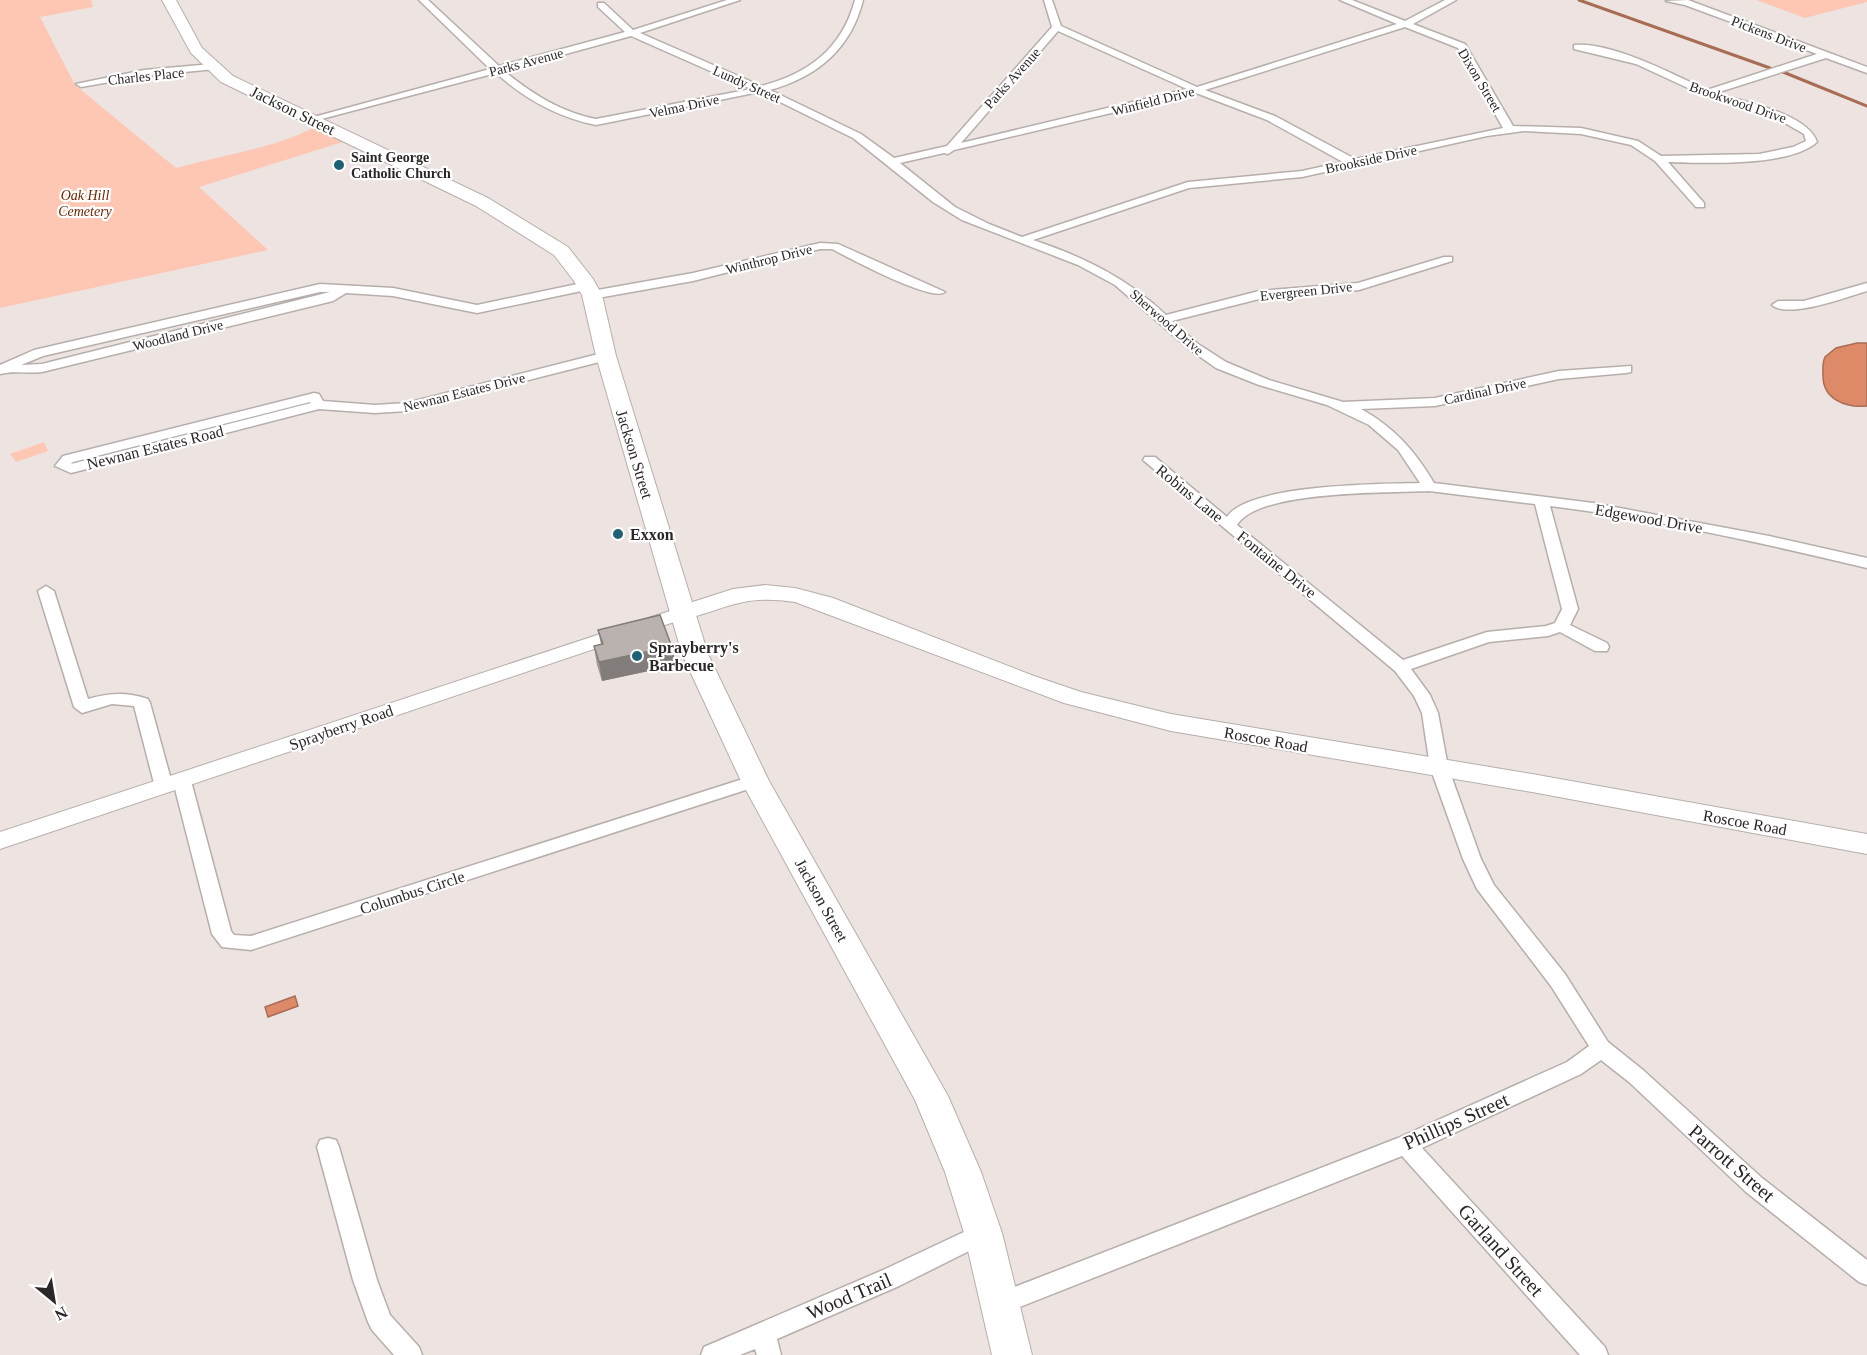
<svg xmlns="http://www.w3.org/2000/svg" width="1867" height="1355" font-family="Georgia,serif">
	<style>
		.green { fill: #fdc7b4 }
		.water { fill: #de8968; stroke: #a86c54; stroke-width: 1.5 }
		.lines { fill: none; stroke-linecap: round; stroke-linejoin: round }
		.stream { stroke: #a86c54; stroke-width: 3 }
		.minor-casing { stroke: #b7aeab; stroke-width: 3 }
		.tertiary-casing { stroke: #b7aeab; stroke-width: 2 }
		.secondary-casing { stroke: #b7aeab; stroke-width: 2 }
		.primary-casing { stroke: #b7aeab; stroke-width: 2 }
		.minor { fill: #fff; fill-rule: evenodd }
		.tertiary { fill: #fff; fill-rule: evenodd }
		.secondary { fill: #fff; fill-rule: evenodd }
		.primary { fill: #fff; fill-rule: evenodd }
		.wall { fill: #a09996 }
		.shaded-wall { fill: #827d7a }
		.building { fill: #bab2ae; stroke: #827d7a; stroke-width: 1.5 }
		.poi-dot { fill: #1e6174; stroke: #fff; stroke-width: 2 }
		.labels { text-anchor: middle; stroke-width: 4.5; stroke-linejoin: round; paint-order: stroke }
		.far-street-label { font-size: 14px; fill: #2a2726; stroke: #fff }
		.far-poi-label { font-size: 14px; font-weight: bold; fill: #2a2726; stroke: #fff; text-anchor: start }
		.far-park-label { font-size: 14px; font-style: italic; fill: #702400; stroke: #fff }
		.street-label { font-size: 16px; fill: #2a2726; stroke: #fff }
		.poi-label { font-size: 16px; font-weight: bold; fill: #2a2726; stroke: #fff; text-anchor: start }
		.near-street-label { font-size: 20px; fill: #2a2726; stroke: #fff }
	</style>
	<rect width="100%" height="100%" fill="#ede4e1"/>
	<path class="green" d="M0 0H91L93 7 40 17 75 85 176 168C223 155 272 149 315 127L346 141 199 187 268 250 0 308Z
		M1756 0H1867V2L1805 18Z
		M44 442 48 451 16 462 10 454Z"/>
	<path class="water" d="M1857 343H1867V406C1845 408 1823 399 1823 376 1823 369 1822 363 1825 357L1836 348Z
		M295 996 298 1006 268 1017 265 1007Z"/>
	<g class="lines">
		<path class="stream" d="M1579 0 1770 68
			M1783 72 1867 106"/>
		<g class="minor-casing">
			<path id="minor" d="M419 0H428L499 66 625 32 598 7V3H604L633 30 727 0H740L640 33 761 86C808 74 842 49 855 0H863C851 49 817 77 770 90L861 134 894 158 947 146 1052 27 1044 0H1052L1061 26 1197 87 1397 24 1340 0H1352L1405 21 1445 0H1456L1413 24 1465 44 1513 126 1581 128 1638 141 1661 156 1759 154 1793 147 1806 141 1804 134 1778 119 1703 95 1636 64 1574 49V45C1610 41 1673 74 1707 90L1817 54 1685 5 1666 1 1688 0 1867 67V73L1826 58 1716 93C1744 102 1807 113 1817 142 1790 167 1704 163 1668 162L1704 203V207H1696L1655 161 1631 145 1581 134 1524 131 1487 136 1302 177 1189 188 1033 240C1084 257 1127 278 1166 315L1259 291 1358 283 1444 257H1452V261L1359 290 1259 299 1172 321 1198 344 1226 362 1269 380 1343 402 1435 398 1559 371 1631 366V372L1626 373 1559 379 1435 406 1361 409C1394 427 1415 451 1434 483L1593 503 1769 536 1867 558V568C1762 543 1656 519 1550 506L1578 609 1570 625 1607 643 1609 647 1607 651H1595L1560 632 1548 636 1489 642 1411 669 1430 695 1438 713 1448 767 1481 859 1494 885 1565 974 1608 1042 1643 1070 1762 1178 1867 1260V1285L1859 1282 1746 1192 1629 1082 1601 1060 1581 1074 1422 1148 1605 1347 1608 1355H1580L1402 1156 1002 1314 994 1311 990 1303 994 1295 1398 1138 1567 1062 1589 1046 1551 986 1477 889 1463 859 1430 767 1422 713 1414 696 1395 671 1143 460 1145 457H1155L1227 517C1247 484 1382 484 1420 483L1398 450 1369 425 1327 405 1259 385 1216 368 1189 349 1115 285 1078 265 962 220 933 202 853 138 770 97 759 92 596 125C557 117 525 99 496 73L310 122V118L490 69ZM1405 27 1458 48 1503 128 1355 159 1275 116 1205 90ZM1058 31 1187 89 961 143ZM631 36 751 89 596 119C561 112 532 94 504 71ZM1196 93 1267 120 1343 162 1302 171 1188 182 1022 237 989 224 955 207 900 163 944 153 948 154 954 150ZM1429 491 1535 504 1562 609 1555 623 1546 626 1487 632 1403 660 1237 525C1257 490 1389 493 1429 491Z
				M212 64 215 65V69L144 76 81 87 76 84 144 70Z
				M820 243 838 244 945 292C933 303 849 258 832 249H820L693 281 592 299 586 295 592 291 693 273Z
				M587 282 593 286 591 289 477 313 393 296 346 293 333 301 42 372C27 374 14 370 0 374V365L34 350 320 284 393 288 477 305ZM320 292H330L42 364 21 365 43 356Z
				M1867 283V291C1847 297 1788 319 1772 305L1778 301H1804Z
				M606 352 612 356 611 359 407 411 375 413 319 409 71 473 55 466 63 456 314 393 319 394 323 401 375 405 407 403ZM310 402 311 403 71 464 73 462Z
				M46 586 54 591 88 699C110 693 126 692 148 699L150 703 173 787 170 791H158L155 787 134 706 112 704 82 713 74 707 38 591Z
				M182 775 188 777 191 781 231 931 234 935 251 936 749 777H761L764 781 761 785 251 950 222 947 212 934 173 781 176 777Z
				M328 1138 336 1140 339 1147 377 1280 390 1315 419 1347 422 1355H394L372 1330 368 1322 353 1280 317 1147 320 1140Z
				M983 1223 991 1226 994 1233 991 1240 899 1286 777 1339 781 1355H757L755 1349 740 1355H701L704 1347 883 1270Z"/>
		</g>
		<g class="tertiary-casing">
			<path id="tertiary" d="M682 607 689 609 692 613 689 617 0 849V832Z"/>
		</g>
		<g class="secondary-casing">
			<path id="secondary" d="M765 585 795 588 833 598 1034 676 1081 692 1171 714 1532 774 1867 834V854L1532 792 1171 731 1064 703 795 602C743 594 729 608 682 620L674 618 671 613 674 608 733 589Z"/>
		</g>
		<g class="primary-casing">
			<path id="primary" d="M162 0H176L202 48 233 76 488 198 568 247 593 279 602 295 616 356 708 654 769 781 948 1096 981 1172 1002 1233 1032 1355H992L964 1233 945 1172 915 1100 741 781 682 654 596 356 582 295 574 281 554 255 476 206 221 82 191 53Z"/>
		</g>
		<use href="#minor" class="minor"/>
		<use href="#tertiary" class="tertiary"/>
		<use href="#secondary" class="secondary"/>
		<use href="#primary" class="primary"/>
	</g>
	<path class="wall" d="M660 615 676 669 659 673 658 669 602 681 597 665 594 646 601 645 598 630Z"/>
	<path class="shaded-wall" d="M655 650 658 669 602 681 599 662Z
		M673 650 676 669 659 673 657 654Z"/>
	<path class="building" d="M660 615 673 650 657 654 655 650 599 662 594 646 603 644 598 630Z"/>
	<g class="poi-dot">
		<circle cx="339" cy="165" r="6"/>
		<circle cx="618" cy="534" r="6"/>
		<circle cx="637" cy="656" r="6"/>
	</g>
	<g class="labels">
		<g class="far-street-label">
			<text transform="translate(1769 34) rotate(21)" y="5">Pickens Drive</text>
			<text transform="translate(526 62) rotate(-15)" y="5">Parks Avenue</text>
			<text transform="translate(146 76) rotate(-6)" y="5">Charles Place</text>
			<text transform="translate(1012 78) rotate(-48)" y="5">Parks Avenue</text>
			<text transform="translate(1480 80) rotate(59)" y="5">Dixon Street</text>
			<text transform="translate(747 84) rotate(24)" y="5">Lundy Street</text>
			<text transform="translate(1153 101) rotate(-14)" y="5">Winfield Drive</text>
			<text transform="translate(1738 102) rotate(19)" y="5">Brookwood Drive</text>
			<text transform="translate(684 106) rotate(-12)" y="5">Velma Drive</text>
			<text transform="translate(1371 159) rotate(-12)" y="5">Brookside Drive</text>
			<text transform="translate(769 259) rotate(-14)" y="5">Winthrop Drive</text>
			<text transform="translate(1306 291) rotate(-6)" y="5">Evergreen Drive</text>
			<text transform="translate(1167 322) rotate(41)" y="5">Sherwood Drive</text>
			<text transform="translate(178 335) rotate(-14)" y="5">Woodland Drive</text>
			<text transform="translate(1485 391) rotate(-12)" y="5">Cardinal Drive</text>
			<text transform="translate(464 392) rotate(-14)" y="5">Newnan Estates Drive</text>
		</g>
		<g class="far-poi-label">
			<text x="351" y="162">Saint George<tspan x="351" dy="16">Catholic Church</tspan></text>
		</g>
		<g class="far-park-label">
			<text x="85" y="200">Oak Hill<tspan x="85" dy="16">Cemetery</tspan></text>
		</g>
		<g class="street-label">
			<text transform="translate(293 110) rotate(26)" y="6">Jackson Street</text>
			<text transform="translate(155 447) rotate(-14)" y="6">Newnan Estates Road</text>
			<text transform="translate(635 454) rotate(73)" y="6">Jackson Street</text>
			<text transform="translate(1190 493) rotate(39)" y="6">Robins Lane</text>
			<text transform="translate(1649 518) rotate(10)" y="6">Edgewood Drive</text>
			<text transform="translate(1277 564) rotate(39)" y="6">Fontaine Drive</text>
			<text transform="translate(341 727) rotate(-19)" y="6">Sprayberry Road</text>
			<text transform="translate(1266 739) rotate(10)" y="6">Roscoe Road</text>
			<text transform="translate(1745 822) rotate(10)" y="6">Roscoe Road</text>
			<text transform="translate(412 892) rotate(-18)" y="6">Columbus Circle</text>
			<text transform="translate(822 900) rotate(61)" y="6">Jackson Street</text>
		</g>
		<g class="poi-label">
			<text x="630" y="540">Exxon</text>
			<text x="649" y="653">Sprayberry's<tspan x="649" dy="18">Barbecue</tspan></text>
		</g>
		<g class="near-street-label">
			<text transform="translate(1456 1121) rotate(-24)" y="7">Phillips Street</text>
			<text transform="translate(1732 1163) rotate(41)" y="7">Parrott Street</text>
			<text transform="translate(1501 1250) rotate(48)" y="7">Garland Street</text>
			<text transform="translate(849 1296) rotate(-23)" y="7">Wood Trail</text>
		</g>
	</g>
	<g transform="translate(54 1301) rotate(150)" stroke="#ffffff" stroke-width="4.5" paint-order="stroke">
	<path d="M0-4.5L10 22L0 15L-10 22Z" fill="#2a2726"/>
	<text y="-9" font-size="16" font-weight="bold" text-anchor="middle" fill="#2a2726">N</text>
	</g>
</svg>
